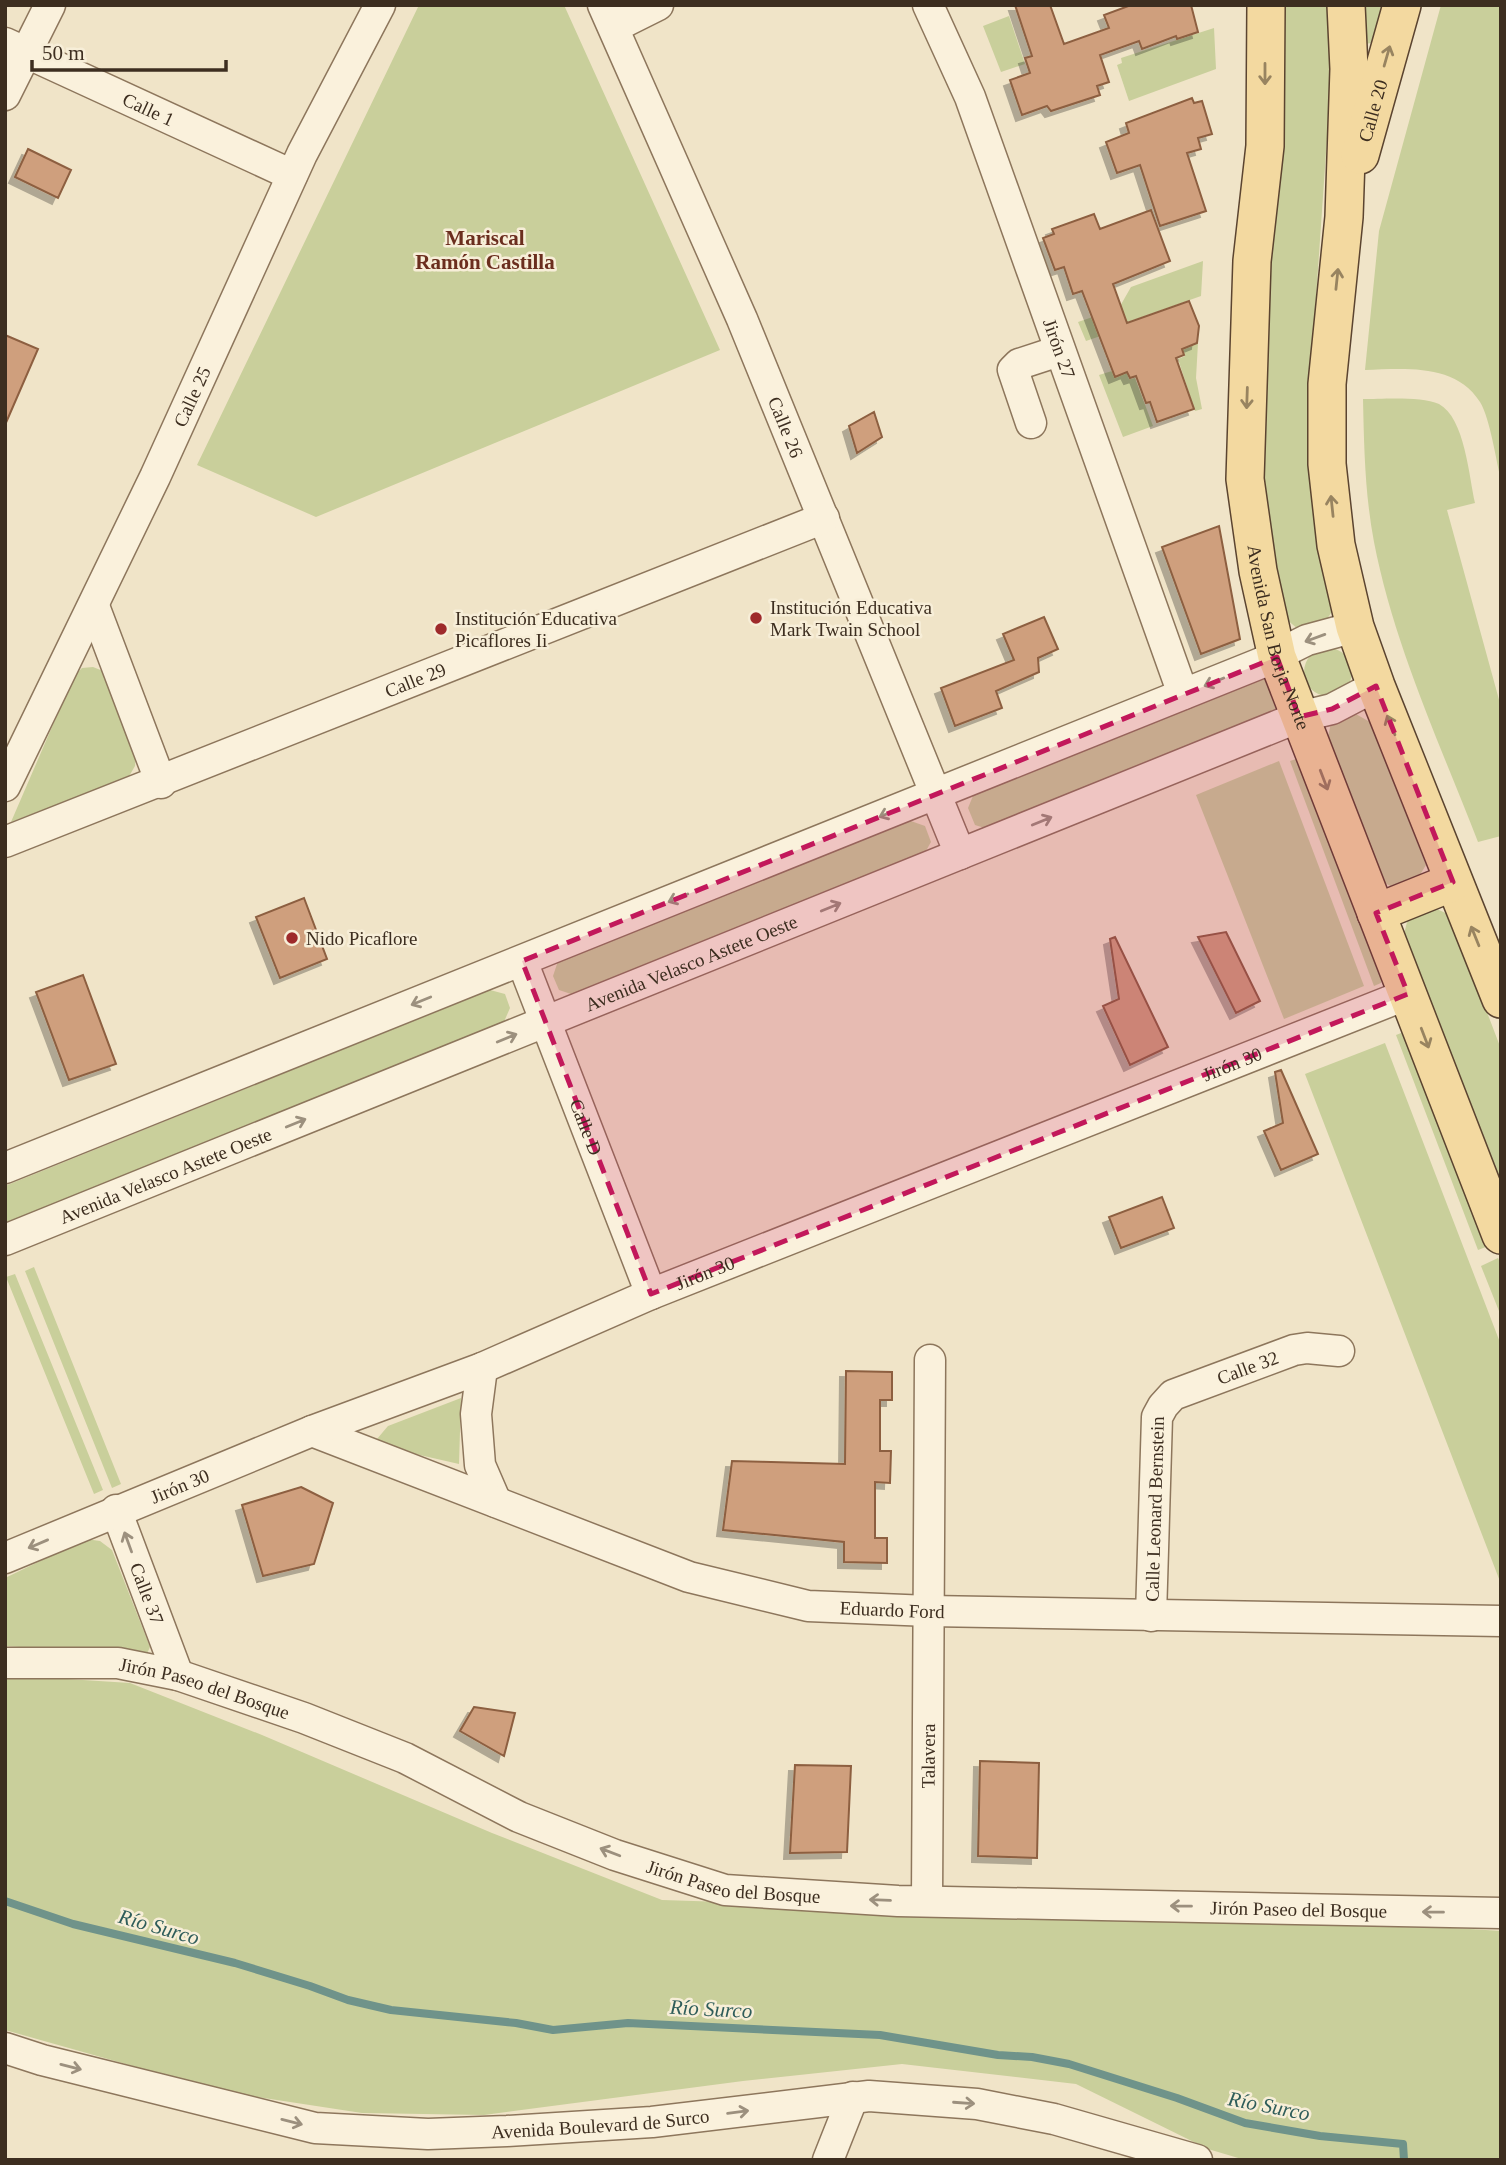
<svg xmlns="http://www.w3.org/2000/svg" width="1506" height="2165" font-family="'Times New Roman',serif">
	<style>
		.green { fill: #c9cf9b }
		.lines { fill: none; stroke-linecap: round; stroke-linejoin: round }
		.stream { stroke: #6f938a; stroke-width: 8 }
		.building { fill: #cf9f7d; stroke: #8d5f41; stroke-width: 2; filter: url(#shadow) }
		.minor-casing { stroke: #8d765c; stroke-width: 33 }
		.major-casing { stroke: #5b4430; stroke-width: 40 }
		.minor { stroke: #faf1dc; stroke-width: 30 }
		.major { stroke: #f3d9a0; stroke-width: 37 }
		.oneway { stroke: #988460 }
		.oneway2 { stroke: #9c907e }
		.marked { fill: #c2185b; fill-opacity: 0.2; stroke: #c2185b; stroke-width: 5; stroke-dasharray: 14 9; stroke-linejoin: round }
		.poi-dot { fill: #9e2a2b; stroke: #f7eed8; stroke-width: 2.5 }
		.labels { text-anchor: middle; stroke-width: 5; stroke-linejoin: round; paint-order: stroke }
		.street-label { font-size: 19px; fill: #3d2e20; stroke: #f7eed8 }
		.poi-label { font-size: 19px; fill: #3d2e20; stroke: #f7eed8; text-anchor: start }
		.neighbourhood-label { font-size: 21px; font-weight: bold; fill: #6b2e1e; stroke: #f7eed8 }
		.water-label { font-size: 21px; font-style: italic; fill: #2f5d5a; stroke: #f7eed8 }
	</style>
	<defs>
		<filter id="shadow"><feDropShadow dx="-6" dy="6" stdDeviation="0" flood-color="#0004"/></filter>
	</defs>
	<rect width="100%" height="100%" fill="#f0e4c8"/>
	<path class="green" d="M419 5H564L720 350 316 517 197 465Z
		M1285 5H1331L1332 66 1309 399 1336 605 1324 624 1298 629 1280 614 1268 549 1258 408Z
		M1358 5H1392L1380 41 1361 45Z
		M1441 5H1501V480C1496 460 1490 418 1480 402 1455 363 1405 369 1365 370L1379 231Z
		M1009 16 1025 64 1001 72 983 26Z
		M1214 28 1216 69 1129 101 1117 65 1122 63 1121 58Z
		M1203 261 1201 296 1111 328 1112 332 1086 341 1078 322 1119 308 1131 287Z
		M1198 343 1196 378 1202 409 1195 411 1178 359 1185 356 1182 349Z
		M1112 371 1115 377 1127 373 1129 379 1135 378 1153 426 1123 437 1099 375Z
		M1363 399C1383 399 1421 396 1439 404 1465 418 1469 477 1475 503L1447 510 1501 707V836L1478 842C1440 744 1394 645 1374 542 1365 495 1364 446 1363 399Z
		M1304 672a24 24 0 1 1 48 0a24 24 0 1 1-48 0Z
		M93 667 103 671 136 752 135 766 128 778 11 822 74 676 82 668Z
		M1260 677 1269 679 1279 707 1275 715 991 830 975 825 968 808 975 791Z
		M1354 713 1370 722 1426 865 1415 883 1396 889 1381 881 1327 741 1331 723Z
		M1299 758 1382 974 1381 983 1374 986 1290 761Z
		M1279 761 1364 986 1284 1019 1196 795Z
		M908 820 925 826 931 842 923 856 574 995 559 990 553 976 559 958Z
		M1430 906 1450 915 1501 1049V1195L1403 938 1409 914Z
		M490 990 505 994 510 1008 503 1024 5 1226V1186Z
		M1409 1030 1491 1245 1478 1250 1396 1035Z
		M1385 1043 1501 1345V1584L1305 1074Z
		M1498 1258 1501 1264V1316L1481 1266Z
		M34 1267 121 1484 112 1488 25 1271Z
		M15 1274 103 1490 94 1494 6 1277Z
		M461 1398 459 1464 389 1448 377 1439 388 1426Z
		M86 1539 100 1541 112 1550 150 1647 146 1656 5 1646V1578Z
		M5 1675 130 1683 262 1735 492 1833 662 1900 1394 1924 1501 1931V2160H1245L1208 2149 1076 2084 902 2064 743 2081 484 2115 362 2113 225 2092 5 2030Z"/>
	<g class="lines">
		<path class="stream" d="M5 1901 73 1924 235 1963 310 1986 348 2000 391 2010 516 2023 553 2030 628 2023 880 2035 998 2055 1032 2057 1069 2064 1177 2098 1245 2123 1320 2136 1403 2144 1404 2160"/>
	</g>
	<path class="building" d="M1015 5H1050L1064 44 1109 28 1104 15 1131 5H1191L1198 32 1177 39 1176 36 1142 49 1139 41 1100 55 1109 82 1097 86 1100 95 1051 111 1047 106 1022 115 1010 80 1030 73 1025 58 1032 56Z
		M1192 98 1194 103 1202 101 1212 134 1198 138 1201 149 1187 153 1206 211 1160 226 1140 165 1117 173 1106 142 1129 133 1126 123Z
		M28 149 71 170 58 198 15 177Z
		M1151 210 1170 261 1113 284 1127 323 1189 301 1199 326 1197 343 1182 349 1184 355 1176 358 1194 409 1157 422 1150 402 1146 403 1136 376 1130 378 1127 372 1115 377 1082 291 1073 294 1064 267 1055 270 1043 238 1054 234 1052 229 1094 214 1100 229Z
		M5 335 38 349 5 425Z
		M874 412 882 437 857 453 849 426Z
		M1219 526 1240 639 1201 654 1162 547Z
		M1044 617 1058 649 1038 658 1039 672 996 691 1002 708 955 726 941 688 1014 660 1003 634Z
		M304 898 327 959 280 978 256 917Z
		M1226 932 1260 1001 1236 1013 1198 937Z
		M1115 937 1168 1047 1130 1065 1103 1006 1119 999 1110 939Z
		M83 975 116 1064 69 1080 36 992Z
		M1281 1070 1318 1154 1281 1170 1264 1131 1283 1123 1275 1072Z
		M1162 1197 1174 1228 1121 1248 1109 1217Z
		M846 1371 892 1372V1400H880V1451H891L890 1483 875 1482V1538H887V1563L844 1562V1542L723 1530 732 1461 845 1464Z
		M301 1487 333 1503 314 1564 263 1576 242 1505Z
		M474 1707 515 1713 504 1756 460 1731Z
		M980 1761 1039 1763 1037 1858 978 1856Z
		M795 1765 851 1766 847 1852 790 1853Z"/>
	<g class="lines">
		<g class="minor-casing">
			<g id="minor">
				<path id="s1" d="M603 5 742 319 960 854"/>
				<path id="s2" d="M928 5 970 97 1183 694"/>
				<path d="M614 27 658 5"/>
				<path id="s3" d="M5 43 292 175"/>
				<path d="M5 95 50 5"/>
				<path d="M1031 423 1013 370 1019 364 1059 351"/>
				<path d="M94 606 161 783"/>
				<path id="s4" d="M5 786 155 477 302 154 380 5"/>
				<path id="s5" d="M5 842 824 518"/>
				<path id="s6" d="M522 961 651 1294"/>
				<path d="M5 1168 1261 663 1307 640 1355 627"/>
				<path id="s7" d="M5 1240 1299 717 1332 709 1376 686"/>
				<path d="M482 1368 476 1414 480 1465 496 1502"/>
				<path id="s8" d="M312 1431 689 1577 808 1606 929 1611 1501 1621"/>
				<path id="s9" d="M116 1510 178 1675"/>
				<path id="s10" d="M5 1558 312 1431 482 1368 651 1294 1408 994"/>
				<path id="s11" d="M1151 1616 1157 1417 1163 1406 1173 1395 1294 1350 1307 1348 1339 1351"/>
				<path id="s12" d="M5 1663H118L178 1675 304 1718 405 1758 519 1817 615 1855 725 1890 898 1901 1501 1913"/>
				<path id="s13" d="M927 1901 930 1360"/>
				<path id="s14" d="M5 2048 42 2060 315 2128 428 2134 507 2131 652 2122 869 2096 977 2104 1054 2119 1197 2160"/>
				<path d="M828 2160 853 2097"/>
			</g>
		</g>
		<g class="major-casing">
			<g id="major">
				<path id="s15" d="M1266 5 1265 146 1252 261 1245 479 1258 571 1277 657 1501 1235"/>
				<path d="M1346 5 1349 69 1344 217 1327 384V464L1336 545 1355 627 1376 686 1501 999"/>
				<path id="s16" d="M1360 155 1402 5"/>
				<path d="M1376 913 1453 882"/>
			</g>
		</g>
		<use href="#minor" class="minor"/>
		<use href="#major" class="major"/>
	</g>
	<defs><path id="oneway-shaft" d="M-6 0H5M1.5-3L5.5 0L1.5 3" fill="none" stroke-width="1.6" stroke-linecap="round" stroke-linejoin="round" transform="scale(1.75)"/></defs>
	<g class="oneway">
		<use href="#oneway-shaft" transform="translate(1387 56) rotate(-74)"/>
		<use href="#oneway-shaft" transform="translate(1265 74) rotate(90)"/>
		<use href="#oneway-shaft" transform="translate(1337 279) rotate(-84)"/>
		<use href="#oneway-shaft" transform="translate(1247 398) rotate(92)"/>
		<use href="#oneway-shaft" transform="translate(1332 506) rotate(-96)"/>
		<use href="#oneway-shaft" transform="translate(1391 725) rotate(-112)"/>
		<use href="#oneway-shaft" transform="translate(1324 780) rotate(69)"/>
		<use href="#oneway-shaft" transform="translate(1475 936) rotate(-112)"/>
		<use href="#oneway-shaft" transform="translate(1425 1038) rotate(69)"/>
	</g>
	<g class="oneway2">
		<use href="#oneway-shaft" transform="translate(1315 638) rotate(160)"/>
		<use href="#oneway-shaft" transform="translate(1214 682) rotate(158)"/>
		<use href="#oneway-shaft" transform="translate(889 813) rotate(158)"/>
		<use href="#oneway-shaft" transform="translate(1042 821) rotate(-22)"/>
		<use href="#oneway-shaft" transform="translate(678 898) rotate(158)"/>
		<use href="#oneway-shaft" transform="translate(831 907) rotate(-22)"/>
		<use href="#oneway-shaft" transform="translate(421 1001) rotate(158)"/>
		<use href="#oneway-shaft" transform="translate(507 1038) rotate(-22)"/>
		<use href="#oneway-shaft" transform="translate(296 1123) rotate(-22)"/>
		<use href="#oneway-shaft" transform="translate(128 1542) rotate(-110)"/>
		<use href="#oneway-shaft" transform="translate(38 1544) rotate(157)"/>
		<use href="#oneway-shaft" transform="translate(610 1852) rotate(-159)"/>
		<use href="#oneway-shaft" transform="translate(880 1900) rotate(-178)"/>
		<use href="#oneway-shaft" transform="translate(1181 1906) rotate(-179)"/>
		<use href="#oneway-shaft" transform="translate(1433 1912) rotate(-179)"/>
		<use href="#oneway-shaft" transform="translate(71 2067) rotate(14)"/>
		<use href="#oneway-shaft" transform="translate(964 2103) rotate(4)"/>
		<use href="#oneway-shaft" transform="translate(738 2112) rotate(-7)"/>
		<use href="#oneway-shaft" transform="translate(292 2122) rotate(14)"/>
	</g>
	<path class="marked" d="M1277 657 1299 717 1332 709 1376 686 1453 882 1376 913 1408 994 651 1294 522 961Z"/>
	<g class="poi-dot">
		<circle cx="756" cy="618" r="7"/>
		<circle cx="441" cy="629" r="7"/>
		<circle cx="292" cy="938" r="7"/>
	</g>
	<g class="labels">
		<g class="street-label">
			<text dy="7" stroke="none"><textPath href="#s3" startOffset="158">Calle 1</textPath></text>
			<text dy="7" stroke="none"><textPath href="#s16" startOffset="46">Calle 20</textPath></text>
			<text dy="7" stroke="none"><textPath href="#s2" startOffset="368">Jirón 27</textPath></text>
			<text dy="7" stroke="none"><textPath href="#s4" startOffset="432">Calle 25</textPath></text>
			<text dy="7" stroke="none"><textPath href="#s1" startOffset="460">Calle 26</textPath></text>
			<text dy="7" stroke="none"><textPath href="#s15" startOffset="637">Avenida San Borja Norte</textPath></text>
			<text dy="7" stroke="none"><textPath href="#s5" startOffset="441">Calle 29</textPath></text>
			<text dy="7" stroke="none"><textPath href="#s7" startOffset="740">Avenida Velasco Astete Oeste</textPath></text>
			<text dy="7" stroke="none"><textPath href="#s10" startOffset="1323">Jirón 30</textPath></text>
			<text dy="7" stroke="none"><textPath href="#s6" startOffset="178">Calle D</textPath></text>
			<text dy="7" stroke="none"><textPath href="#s7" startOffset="173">Avenida Velasco Astete Oeste</textPath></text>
			<text dy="7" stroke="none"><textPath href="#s10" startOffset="756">Jirón 30</textPath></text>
			<text dy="7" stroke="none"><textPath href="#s11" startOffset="306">Calle 32</textPath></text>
			<text dy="7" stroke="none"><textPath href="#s10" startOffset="189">Jirón 30</textPath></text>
			<text dy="7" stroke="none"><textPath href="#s11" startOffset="107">Calle Leonard Bernstein</textPath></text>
			<text dy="7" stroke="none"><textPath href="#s9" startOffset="89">Calle 37</textPath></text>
			<text dy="7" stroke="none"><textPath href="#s8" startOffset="611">Eduardo Ford</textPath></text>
			<text dy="7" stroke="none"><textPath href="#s12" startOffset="203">Jirón Paseo del Bosque</textPath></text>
			<text dy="7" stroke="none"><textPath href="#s13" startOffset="145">Talavera</textPath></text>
			<text dy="7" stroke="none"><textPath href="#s12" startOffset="770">Jirón Paseo del Bosque</textPath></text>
			<text dy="7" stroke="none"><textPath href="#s12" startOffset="1337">Jirón Paseo del Bosque</textPath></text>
			<text dy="7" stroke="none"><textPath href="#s14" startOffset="606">Avenida Boulevard de Surco</textPath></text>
		</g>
		<g class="poi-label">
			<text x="770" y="614">Institución Educativa<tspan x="770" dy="22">Mark Twain School</tspan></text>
			<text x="455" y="625">Institución Educativa<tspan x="455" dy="22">Picaflores Ii</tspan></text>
			<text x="306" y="945">Nido Picaflore</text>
		</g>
		<g class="neighbourhood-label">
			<text x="485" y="245">Mariscal<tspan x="485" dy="24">Ramón Castilla</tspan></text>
		</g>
		<g class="water-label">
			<text transform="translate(159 1927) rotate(16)" y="7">Río Surco</text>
			<text transform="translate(711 2009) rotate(3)" y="7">Río Surco</text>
			<text transform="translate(1269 2106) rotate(11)" y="7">Río Surco</text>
		</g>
	</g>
	<rect width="1506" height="2165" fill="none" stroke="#3d2e20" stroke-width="14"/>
	<path d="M32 60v10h194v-10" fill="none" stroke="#3d2e20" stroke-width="3.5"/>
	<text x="42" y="60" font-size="21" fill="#3d2e20" stroke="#f7eed8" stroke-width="5" paint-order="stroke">50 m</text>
</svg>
